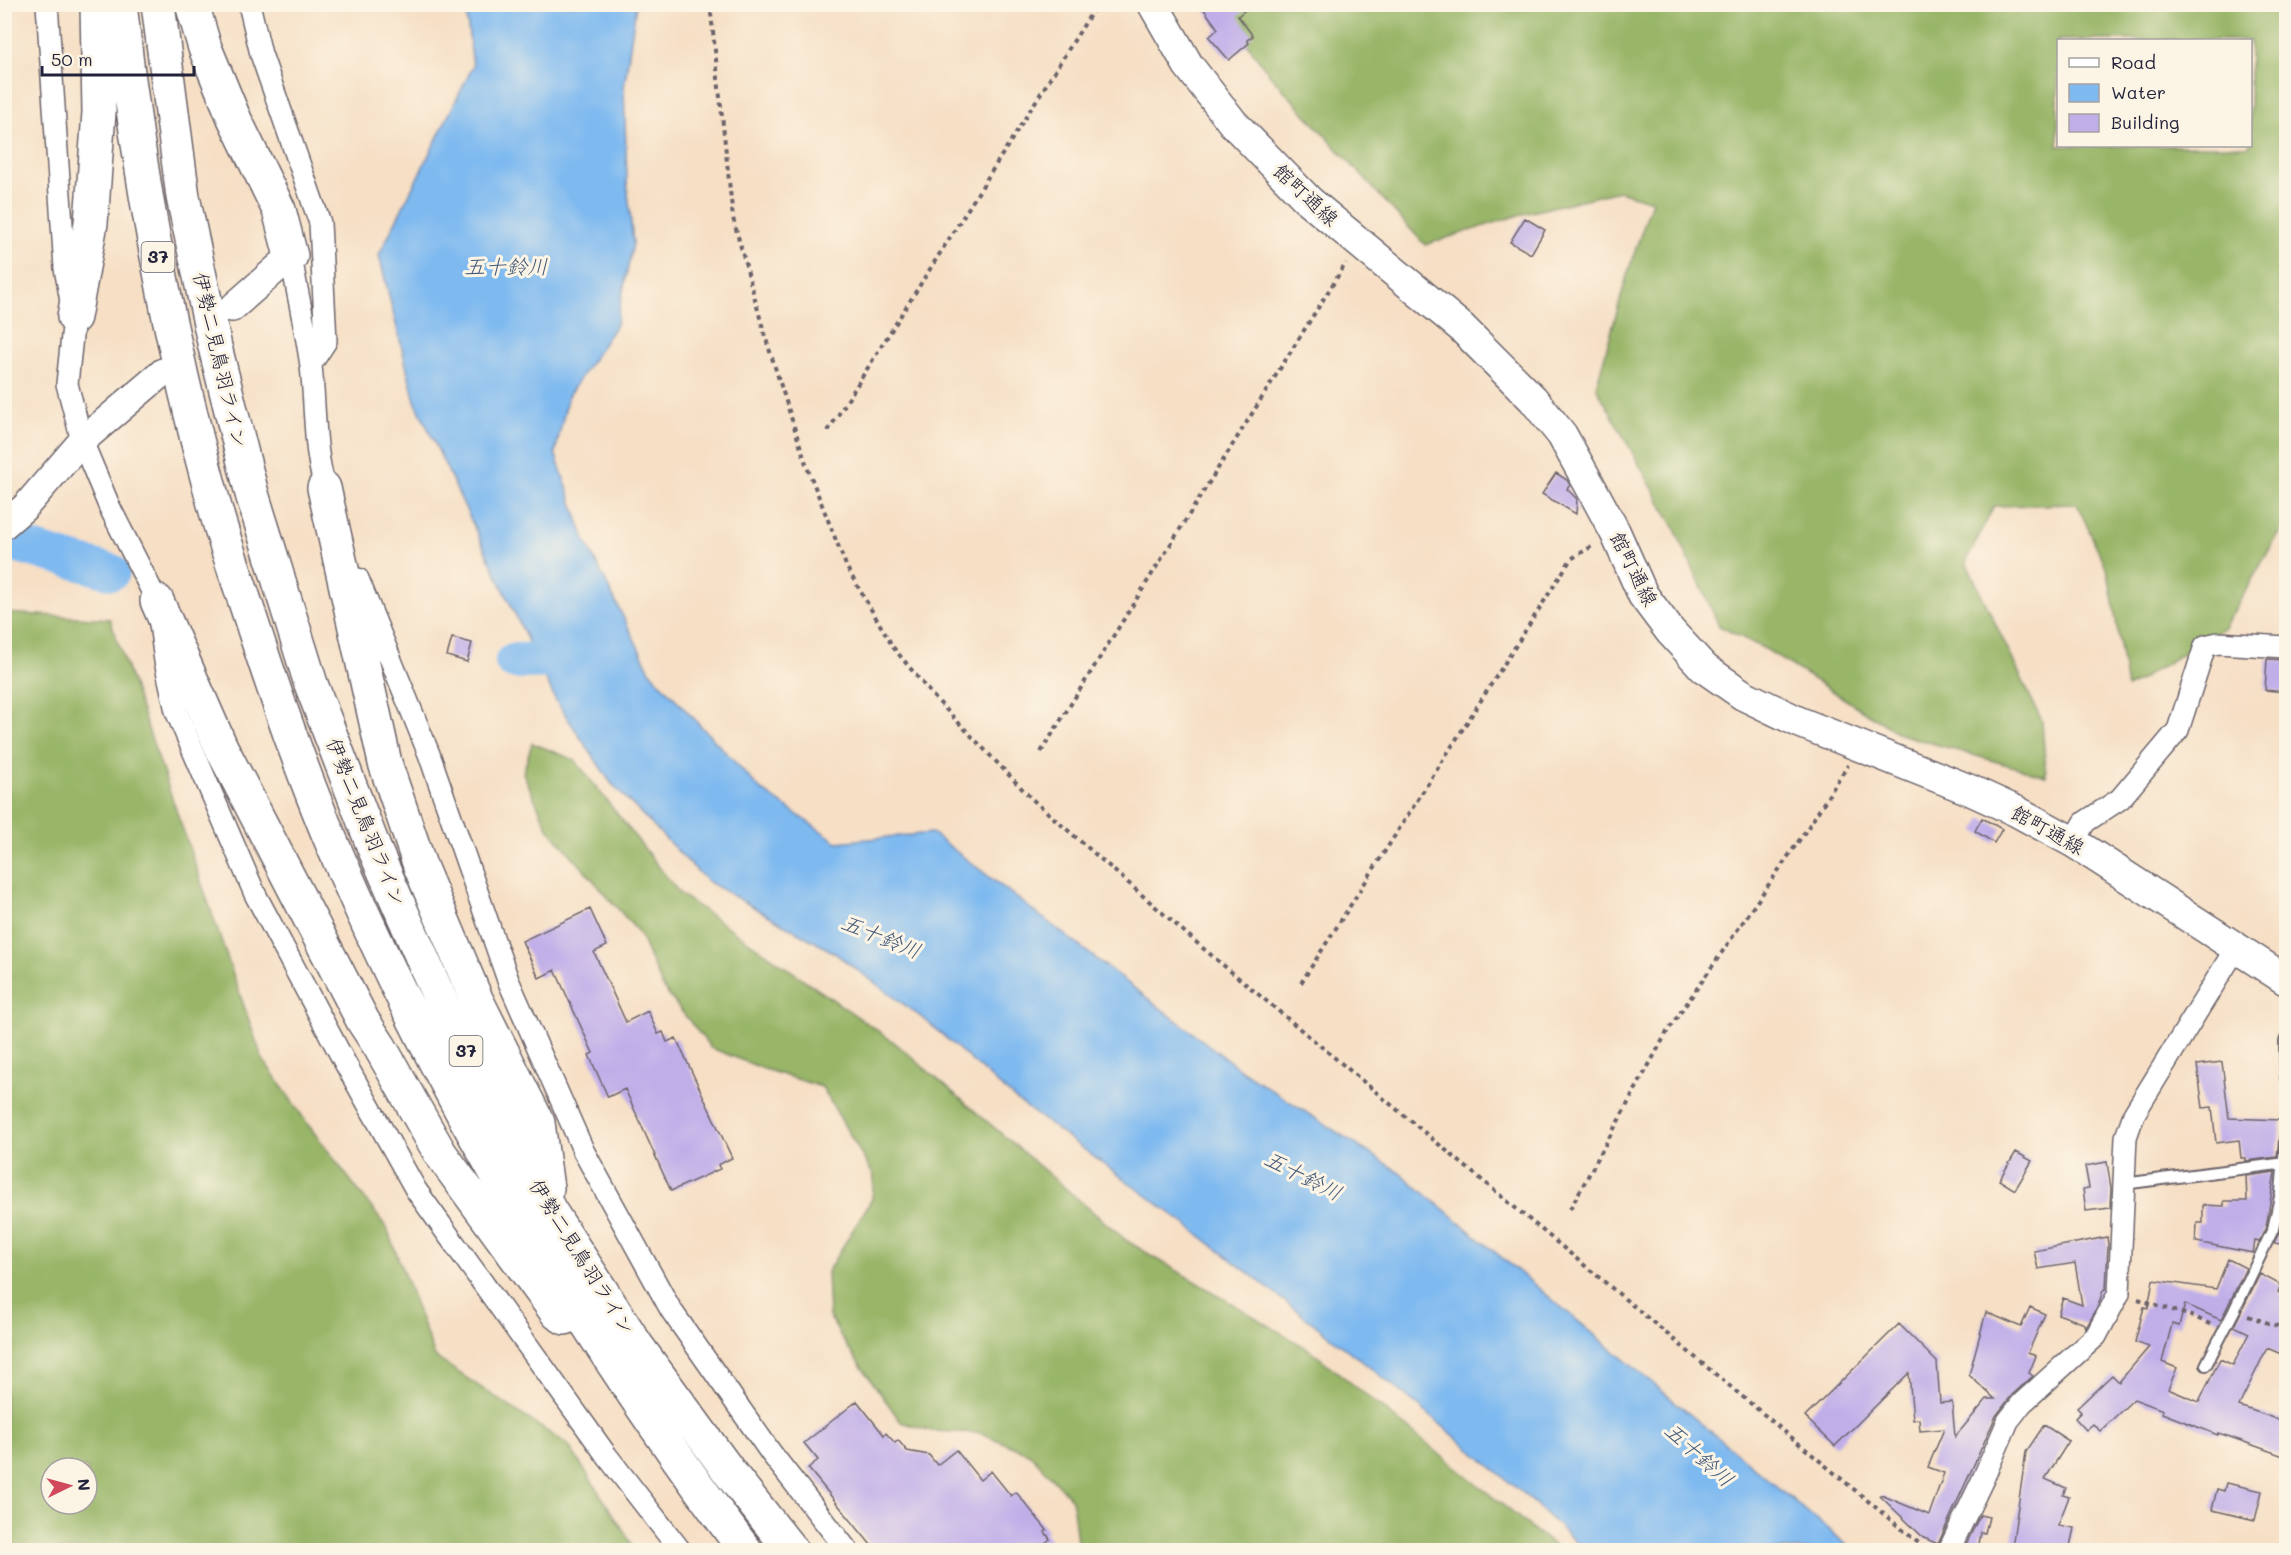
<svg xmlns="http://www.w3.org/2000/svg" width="2291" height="1555" font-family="Mali,'Klee One',sans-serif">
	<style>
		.forest { fill: #98b567; stroke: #5d6c51; stroke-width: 1.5; fill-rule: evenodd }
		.water { fill: #7eb9f0; stroke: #506e96; stroke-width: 1.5 }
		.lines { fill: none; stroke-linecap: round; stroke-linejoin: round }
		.river { stroke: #7eb9f0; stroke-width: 36 }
		.building { fill: #c0aee9 }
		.service-casing { stroke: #6c646b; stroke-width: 14 }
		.minor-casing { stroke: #6c646b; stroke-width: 24 }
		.tertiary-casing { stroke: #6c646b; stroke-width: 30 }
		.secondary-casing { stroke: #6c646b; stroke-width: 33 }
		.primary-casing { stroke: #6c646b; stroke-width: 36 }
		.path { stroke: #6c646b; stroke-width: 4; stroke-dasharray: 4.5 4.5; stroke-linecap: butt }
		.service { stroke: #fff; stroke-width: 10 }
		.minor { stroke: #fff; stroke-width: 21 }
		.tertiary { stroke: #fff; stroke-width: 27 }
		.secondary { stroke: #fff; stroke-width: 30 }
		.primary { stroke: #fff; stroke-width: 33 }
		.labels { text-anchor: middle; stroke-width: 6; stroke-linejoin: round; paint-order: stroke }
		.shield { fill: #fcf5e5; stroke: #63616e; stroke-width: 1.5 }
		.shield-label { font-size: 18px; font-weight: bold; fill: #22223b }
		.street-label { font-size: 20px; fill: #22223b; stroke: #fcf5e5 }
		.water-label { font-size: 21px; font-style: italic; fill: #42577a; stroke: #fcf5e5 }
	</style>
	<rect width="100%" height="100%" fill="#fcf5e5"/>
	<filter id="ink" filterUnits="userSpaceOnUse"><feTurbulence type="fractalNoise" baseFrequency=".0167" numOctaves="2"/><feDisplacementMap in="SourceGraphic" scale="12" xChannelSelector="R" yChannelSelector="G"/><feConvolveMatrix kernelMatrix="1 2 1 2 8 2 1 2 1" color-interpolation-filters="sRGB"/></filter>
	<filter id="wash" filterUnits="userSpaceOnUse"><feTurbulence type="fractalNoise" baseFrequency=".008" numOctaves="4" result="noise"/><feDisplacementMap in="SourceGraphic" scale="24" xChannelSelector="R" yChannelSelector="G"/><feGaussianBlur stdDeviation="1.35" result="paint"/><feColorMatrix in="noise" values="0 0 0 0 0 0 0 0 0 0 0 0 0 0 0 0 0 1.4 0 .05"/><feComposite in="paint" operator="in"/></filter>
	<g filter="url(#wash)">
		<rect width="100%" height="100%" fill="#f6dfc5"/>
		<path class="forest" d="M1219 5H2286V521L2224 628 2127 688 2108 572 2077 504 1994 506 1966 562 2042 721 2046 776 1900 734 1767 650 1719 626 1674 527 1596 387 1628 272 1652 201 1619 191 1519 215 1425 245 1269 74ZM2058 40H2250V146H2058Z
			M4 613 110 619 262 1058 309 1126 387 1228 435 1357 569 1446 626 1534 634 1550H5ZM51 1468H87V1504H51Z
			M532 743 575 760 680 894 894 1042 1127 1241 1310 1350 1559 1550H1078L1072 1500 1030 1454 981 1433 932 1431 901 1422 846 1345 829 1316 827 1272 872 1199 874 1176 822 1087 764 1069 711 1048 663 988 639 933 548 828 523 773Z"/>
		<path class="water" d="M465 5H636L624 88 627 182 633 243 616 325 568 396 555 453 585 540 651 673 760 789 837 842 932 833 1245 1073 1399 1172 1853 1550H1584L1534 1503 1408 1397 1184 1223 1015 1099 929 1023 833 952 707 881 611 783 556 701 415 401 379 255 473 66Z"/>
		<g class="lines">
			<path class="river" d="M4 541 112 572
				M513 661 575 660"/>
		</g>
		<g id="blocks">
			<path class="building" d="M1200 4H1252L1238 16 1253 36 1247 40 1249 43 1229 60 1209 37 1218 29Z
				M1525 218 1545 230 1531 254 1510 242Z
				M1556 473 1567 480 1570 485 1567 489 1577 499 1576 514 1542 494Z
				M452 638 472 643 467 662 447 656Z
				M2267 659 2286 660V692L2265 690Z
				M1982 818 2002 829 1994 843 1975 831Z
				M590 909 607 946 594 952 626 1022 648 1011 658 1034 663 1032 667 1042 676 1038 732 1158 718 1165 720 1169 671 1191 625 1089 608 1097 589 1055 593 1053 555 970 539 978 522 941Z
				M2222 1062 2229 1118 2281 1120 2277 1157 2246 1161V1158H2241L2239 1140 2216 1143 2212 1107 2203 1108 2197 1065Z
				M2016 1152 2032 1161 2015 1190 1999 1180Z
				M2107 1162 2111 1188 2110 1208 2086 1211 2083 1189 2089 1188 2085 1166Z
				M2275 1172 2266 1227 2259 1242 2255 1241 2253 1253 2196 1242 2197 1223H2203V1205L2224 1206V1201H2247L2246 1176Z
				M2286 1202V1245L2274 1243 2280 1231Z
				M2107 1237 2108 1245 2106 1289 2103 1290 2098 1306 2086 1328 2085 1324 2058 1314 2063 1298 2082 1305 2075 1263 2038 1269 2034 1251Z
				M2228 1259 2246 1268 2221 1320 2185 1304 2179 1326 2172 1324 2162 1362 2177 1368 2168 1389 2199 1402 2220 1359 2233 1365 2249 1333 2234 1326 2260 1274 2281 1285 2278 1292 2286 1297V1356L2267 1348 2239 1406 2286 1422V1457L2219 1433 2218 1435 2162 1413 2163 1410 2134 1399 2100 1431 2093 1424 2086 1430 2075 1418 2081 1412 2077 1408 2112 1375 2119 1382 2149 1347 2135 1342 2144 1307 2148 1308 2153 1280 2216 1289Z
				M2030 1307 2045 1314 2028 1353 2036 1356 2029 1373 2033 1376 2012 1395 1996 1416 1938 1544 1924 1538 1880 1496 1881 1495 1929 1515 1944 1473 1928 1467 1944 1429 1920 1431 1919 1419 1913 1420 1909 1373 1835 1446 1805 1417 1899 1324 1937 1362 1940 1403 1952 1402 1955 1437 1987 1399H1995L1969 1375 1986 1312 2021 1327Z
				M857 1401 884 1435 886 1433 895 1443 898 1440 907 1451 929 1455 937 1465 956 1450 980 1480 991 1471 1011 1496 1016 1492 1047 1530 1045 1532 1050 1539 1036 1551H876L808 1468 818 1460 804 1443Z
				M2044 1425 2069 1441 2045 1479 2066 1488 2063 1495 2069 1497 2058 1525 2074 1528 2069 1551H2020L2021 1548 2012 1547 2026 1452Z
				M2226 1483 2262 1491 2255 1520 2212 1510 2217 1489 2224 1491Z
				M1980 1515 1989 1517 1985 1533 1981 1532 1978 1551H1963Z"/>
		</g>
	</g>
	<g filter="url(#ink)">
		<use href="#blocks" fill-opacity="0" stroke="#6c646b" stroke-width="1.5"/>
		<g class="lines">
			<g class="service-casing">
				<path id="service" d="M2286 1039 2285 1042 2286 1078
					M2123 1184 2286 1163
					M2206 1365 2234 1311 2273 1229 2281 1192 2286 1135"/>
			</g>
			<g class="minor-casing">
				<path id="minor" d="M47 4 65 268 74 317 67 384 82 441 110 508 157 601 165 661 176 711 255 894 344 1061 416 1190 607 1456 680 1550
					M249 4 261 54 320 223 326 341 311 364
					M291 256C297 293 306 329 311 366 316 410 313 458 329 499
					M358 579 429 754 508 980 584 1152 671 1310 771 1453 847 1550
					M2073 842 2085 822 2120 799 2178 730 2205 646 2218 643 2286 647
					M1949 1550 1983 1479 2008 1421 2022 1403 2096 1336 2119 1293 2126 1137 2134 1114 2236 948"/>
			</g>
			<g class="tertiary-casing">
				<path id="tertiary" d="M232 308 291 256
					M4 525 25 507 82 441 163 372"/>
			</g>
			<g class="secondary-casing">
				<path id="secondary" d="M1153 4 1188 65 1233 123 1309 201 1461 327 1533 399 1562 435 1588 482 1615 532 1643 595 1670 631 1704 668 1743 695 1799 722 1970 790 2016 811 2073 842 2286 980"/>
			</g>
			<g class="primary-casing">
				<path id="primary" d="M120 4C138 173 169 341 214 504 225 545 240 585 253 626 279 706 307 787 341 864 447 1108 585 1338 745 1550
					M158 4 183 197 215 347 252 494 311 684 374 848 444 1008 550 1211 637 1346 730 1473 791 1550
					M192 4 205 48 234 118 279 210 291 256
					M74 317 91 223 99 112 97 4
					M324 488 385 763 420 866 476 999 538 1123 547 1188
					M157 601 221 747 363 1021 380 1047 440 1153 557 1313 565 1318"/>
			</g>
			<path class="path" d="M710 4 733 218 765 336 807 467 847 568 893 647 932 695 1032 799 1205 950 1927 1550
				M828 431 1097 4
				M1041 752 1346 263
				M1301 983 1571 559 1594 545
				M1570 1209 1667 1032 1807 829 1848 765
				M2138 1299 2194 1317 2212 1325
				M2248 1316 2286 1329"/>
			<use href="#service" class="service"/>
			<use href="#minor" class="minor"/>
			<use href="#tertiary" class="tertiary"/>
			<use href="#secondary" class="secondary"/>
			<use href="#primary" class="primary"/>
		</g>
	</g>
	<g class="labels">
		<g class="shield">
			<rect x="141.5" y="242" width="33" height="30" rx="4.5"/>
			<rect x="449.5" y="1036" width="33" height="30" rx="4.5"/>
		</g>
		<g class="shield-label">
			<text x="158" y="263">37</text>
			<text x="466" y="1057">37</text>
		</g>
		<g class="street-label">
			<text transform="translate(1306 195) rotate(43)" y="7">館町通線</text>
			<text transform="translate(220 360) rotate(77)" y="7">伊勢二見鳥羽ライン</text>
			<text transform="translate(1634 569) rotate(63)" y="7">館町通線</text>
			<text transform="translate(366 822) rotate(68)" y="7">伊勢二見鳥羽ライン</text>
			<text transform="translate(2048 830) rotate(29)" y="7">館町通線</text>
			<text transform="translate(582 1257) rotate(58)" y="7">伊勢二見鳥羽ライン</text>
		</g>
		<g class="water-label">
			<text x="506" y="274">五十鈴川</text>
			<text transform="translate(881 937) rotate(22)" y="7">五十鈴川</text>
			<text transform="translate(1303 1176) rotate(27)" y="7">五十鈴川</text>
			<text transform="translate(1699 1455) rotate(42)" y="7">五十鈴川</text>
		</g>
	</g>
	<rect width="2291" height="1555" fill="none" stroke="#fcf5e5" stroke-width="24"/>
	<rect x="2057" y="39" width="195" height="108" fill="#fcf5e5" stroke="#a5a1a1" stroke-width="1.5"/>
	<rect x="2069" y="58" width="30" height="9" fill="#ffffff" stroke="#a5a1a1" stroke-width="1.5"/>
	<text x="2111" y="69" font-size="18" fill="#22223b">Road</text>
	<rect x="2069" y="84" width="30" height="18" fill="#7eb9f0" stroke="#a5a1a1" stroke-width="1.5"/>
	<text x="2111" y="99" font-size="18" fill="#22223b">Water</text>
	<rect x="2069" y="114" width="30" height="18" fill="#c0aee9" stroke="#a5a1a1" stroke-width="1.5"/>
	<text x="2111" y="129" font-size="18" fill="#22223b">Building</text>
	<g transform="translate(69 1486) rotate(85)"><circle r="28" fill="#fcf5e5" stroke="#a5a1a1" stroke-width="1.5"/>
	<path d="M0-4.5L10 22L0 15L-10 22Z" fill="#d1495b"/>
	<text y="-9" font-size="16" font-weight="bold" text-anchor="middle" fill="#22223b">N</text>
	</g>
	<path d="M42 66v9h152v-9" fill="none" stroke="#22223b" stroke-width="3"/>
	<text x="51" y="66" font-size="18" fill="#22223b" stroke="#fcf5e5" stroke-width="4.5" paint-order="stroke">50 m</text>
</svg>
